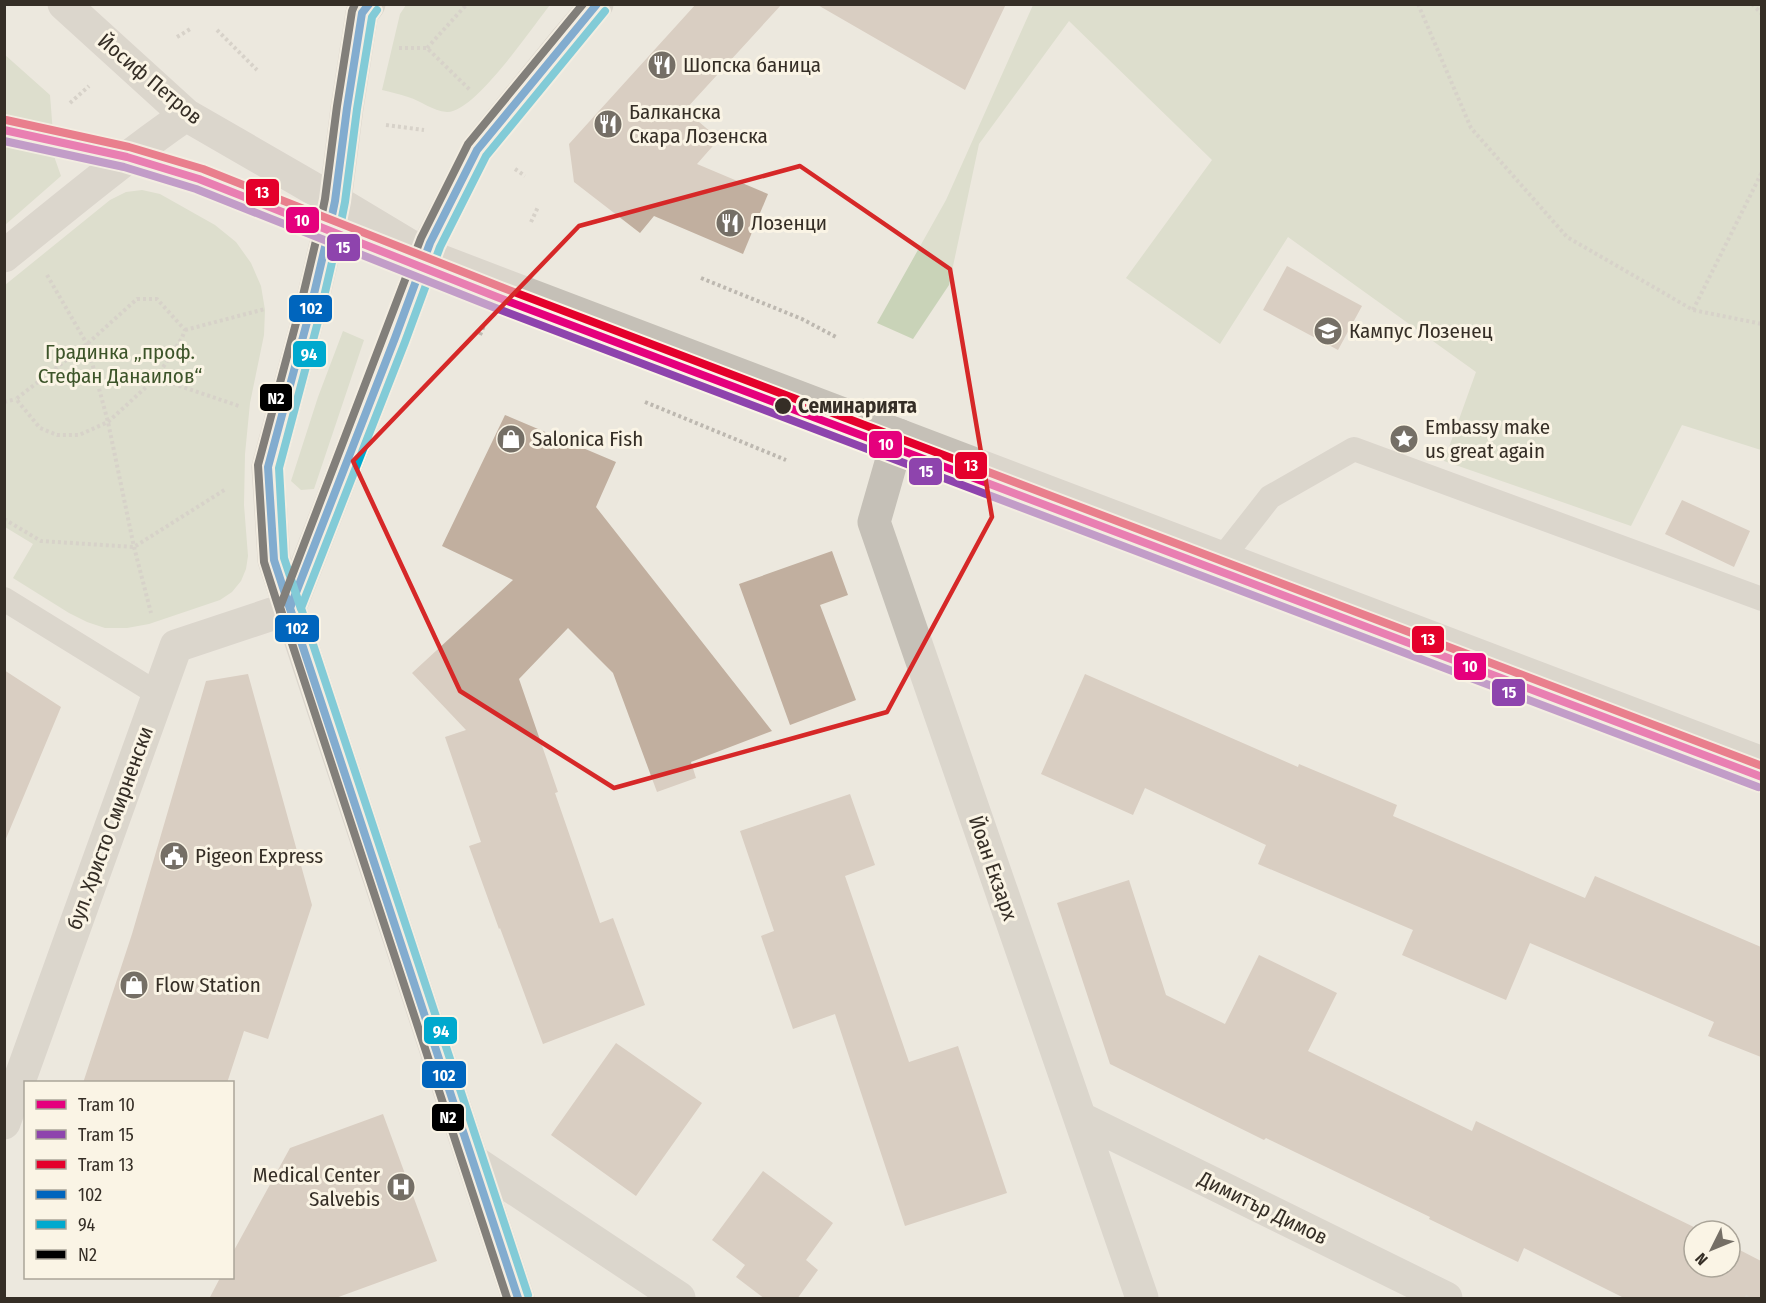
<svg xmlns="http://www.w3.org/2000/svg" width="1766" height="1303" font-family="'Fira Sans Condensed',sans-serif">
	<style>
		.green { fill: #c9d3b8 }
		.building { fill: #c1af9f }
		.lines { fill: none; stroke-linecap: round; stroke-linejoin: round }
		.path { stroke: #bdb8b0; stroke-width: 4; stroke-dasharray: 3 3; stroke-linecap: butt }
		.service { stroke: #c5c0b7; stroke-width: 24 }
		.minor { stroke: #c5c0b7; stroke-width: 33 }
		.tertiary { stroke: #c5c0b7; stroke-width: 33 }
		.bus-1-casing { stroke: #faf4e5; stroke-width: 12 }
		.bus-2-casing { stroke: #faf4e5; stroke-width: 12 }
		.bus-3-casing { stroke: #faf4e5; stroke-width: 12 }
		.bus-1 { stroke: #0065bd; stroke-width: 8 }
		.bus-2 { stroke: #00a9ce; stroke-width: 8 }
		.bus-3 { stroke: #000; stroke-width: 8 }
		.tram-1-casing { stroke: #faf4e5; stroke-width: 12 }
		.tram-2-casing { stroke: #faf4e5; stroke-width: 12 }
		.tram-3-casing { stroke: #faf4e5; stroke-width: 12 }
		.tram-1 { stroke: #e5007d; stroke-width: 8 }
		.tram-2 { stroke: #8e44ad; stroke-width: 8 }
		.tram-3 { stroke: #e4002b; stroke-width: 8 }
		.marked { fill: none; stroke: #d62828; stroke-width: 4.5; stroke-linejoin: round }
		.stop-dot { fill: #352e26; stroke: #faf4e5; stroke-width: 2 }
		.labels { text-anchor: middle; stroke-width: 6; stroke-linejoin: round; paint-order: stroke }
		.poi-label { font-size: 21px; fill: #352e26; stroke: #faf4e5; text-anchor: start }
		.street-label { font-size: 21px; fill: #352e26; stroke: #faf4e5 }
		.park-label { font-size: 21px; fill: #3c5429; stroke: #faf4e5 }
		.stop-label { font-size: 21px; font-weight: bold; fill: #352e26; stroke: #faf4e5; text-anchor: start }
		.line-badge { stroke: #faf4e5; stroke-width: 2 }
		.badge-label { font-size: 16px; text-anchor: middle; font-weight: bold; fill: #fff }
	</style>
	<rect width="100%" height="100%" fill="#ece8de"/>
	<path class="green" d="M406 5V4L550 5C532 27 475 113 447 112 432 111 422 101 408 97 400 94 390 92 382 90L400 14Z
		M1033 5H1761V450L1682 425 1631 526 1444 461 1476 372 1288 237 1220 344 1126 278 1212 160 1069 21 979 144 949 285 913 339 877 323 946 200Z
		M4 54 50 95 55 159 61 176 5 225Z
		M142 190 160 194 215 225 236 242 251 263 261 286 265 310 264 335 250 403 245 454 244 505 248 556 246 569 241 581 232 592 220 600 149 624 127 628H105L87 622 69 613 13 578 33 544 5 527V285L110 200 126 192Z
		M343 331 364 340 314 489 301 490 291 481 318 397Z"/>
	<path class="building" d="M696 4H782L685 110 719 139 697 164 768 194 743 254 654 216 640 233 574 182 569 144Z
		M816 4H1006L965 90Z
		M1287 266 1362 306 1338 350 1263 310Z
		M505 415 616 462 596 507 772 731 691 762 696 778 657 792 613 673 568 628 519 679 558 792 555 793 600 923 613 918 645 1005 543 1044 500 928 499 929 469 846 481 842 445 737 466 730 412 673 513 580 442 546Z
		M1682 500 1750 531 1734 567 1665 534Z
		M832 551 848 595 820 605 856 700 790 725 739 584Z
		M4 670 61 707 5 841H4Z
		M248 674 312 905 268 1039 244 1031 227 1083H83L132 934 206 681Z
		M1085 674 1298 767 1299 764 1397 805 1393 816 1585 898 1595 876 1761 947V1057L1708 1036 1714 1022 1530 943 1506 1000 1402 955 1413 930 1258 864 1266 845 1145 788 1133 815 1041 774Z
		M850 794 875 865 845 876 909 1062 958 1046 1007 1193 905 1226 835 1014 793 1029 761 936 774 931 740 831Z
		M1129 880 1166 995 1225 1024 1259 955 1337 993 1308 1051 1472 1131 1476 1121 1702 1231H1694V1267H1730V1245L1761 1261V1299H1626L1524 1248 1518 1262 1429 1219 1430 1217 1266 1138 1264 1140 1110 1064 1057 903Z
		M616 1043 702 1103 636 1196 551 1135Z
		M383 1114 437 1261 333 1299H209L220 1278H232V1254L290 1148Z
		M763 1171 833 1223 806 1260 818 1270 797 1299H765L736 1277 745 1265 712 1240Z"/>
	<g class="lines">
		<path class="path" d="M1418 4 1471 128 1567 237 1693 310 1762 324
			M1752 4 1762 14
			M217 30 257 70
			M177 37 192 28
			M399 48H427L470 90
			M427 48 467 4
			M70 103 89 86
			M386 125 424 130
			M515 169 525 176
			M531 222 538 207
			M47 275 87 344 108 422 134 547 151 613
			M701 278 802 319 836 337
			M137 299H157L185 330 182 338 156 378 108 422 79 435H57L40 428 16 399 87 344Z
			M1693 310 1762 172
			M185 330 265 309
			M480 335 485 323
			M156 378 239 406
			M4 402 16 399
			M645 402 786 460
			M4 519 41 541 134 547 226 489
			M1746 1298 1748 1296"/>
		<path class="service" d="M1225 560 1230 548 1270 497 1354 449 1762 599
			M4 599 158 694"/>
		<path class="minor" d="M64 4 186 115 335 201
			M4 256C64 208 122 159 186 115
			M899 435 874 522 1142 1298
			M1080 1118 1446 1298
			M473 1161 679 1298"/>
		<path class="tertiary" d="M369 4 362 13 347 108 335 201 329 230 310 311 268 467 274 560 518 1298
			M335 201 425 255 1762 763
			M290 608 395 338 430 243 477 150 567 39 597 4
			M4 1123 176 646 290 608"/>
		<g class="bus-1-casing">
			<path id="bus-1" d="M291 612 274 560 268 467 310 311 329 230 335 201 347 108 362 13 369 4
				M518 1298 290 608 395 338 430 243 477 150 597 4"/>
		</g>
		<g class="bus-2-casing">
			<path id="bus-2" d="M301 609 284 558 279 468 320 314 339 232 345 202 357 109 372 17 377 10
				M528 1295 301 608 405 342 440 247 486 156 605 11"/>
		</g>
		<g class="bus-3-casing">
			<path id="bus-3" d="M281 615 264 562 258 465 300 308 319 228 325 199 337 106 352 11 355 4
				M507 1298 280 607 421 238 468 144 583 4"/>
		</g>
		<use href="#bus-1" class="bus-1"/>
		<use href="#bus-2" class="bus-2"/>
		<use href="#bus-3" class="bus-3"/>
		<g class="tram-1-casing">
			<path id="tram-1" d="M4 130 127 157 199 179 497 297 1762 777"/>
		</g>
		<g class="tram-2-casing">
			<path id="tram-2" d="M4 141 124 167 196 189 493 307 1758 787"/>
		</g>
		<g class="tram-3-casing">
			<path id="tram-3" d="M6 120 129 147 203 169 501 287 1762 766"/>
		</g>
		<use href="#tram-1" class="tram-1"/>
		<use href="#tram-2" class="tram-2"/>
		<use href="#tram-3" class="tram-3"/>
	</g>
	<path d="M0 0H1766V1303H0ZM800 166 950 269 992 517 887 712 614 788 460 691 353 461 579 226Z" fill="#ece8de" fill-opacity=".55" fill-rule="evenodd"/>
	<path class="marked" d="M800 166 950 269 992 517 887 712 614 788 460 691 353 461 579 226Z"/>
	<defs>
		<g id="restaurant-disc" transform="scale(1.5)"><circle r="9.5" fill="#756f66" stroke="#faf4e5"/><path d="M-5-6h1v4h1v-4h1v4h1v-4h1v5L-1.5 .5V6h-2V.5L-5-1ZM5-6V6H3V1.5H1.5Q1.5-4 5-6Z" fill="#fff"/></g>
		<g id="university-disc" transform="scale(1.5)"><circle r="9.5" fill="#756f66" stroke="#faf4e5"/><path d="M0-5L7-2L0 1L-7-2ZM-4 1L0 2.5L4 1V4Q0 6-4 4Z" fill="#fff"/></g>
		<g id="shop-disc" transform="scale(1.5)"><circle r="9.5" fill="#756f66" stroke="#faf4e5"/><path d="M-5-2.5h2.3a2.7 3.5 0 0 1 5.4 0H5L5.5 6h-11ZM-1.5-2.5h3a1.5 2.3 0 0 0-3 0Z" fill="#fff"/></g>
		<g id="sight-disc" transform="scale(1.5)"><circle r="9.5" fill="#756f66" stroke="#faf4e5"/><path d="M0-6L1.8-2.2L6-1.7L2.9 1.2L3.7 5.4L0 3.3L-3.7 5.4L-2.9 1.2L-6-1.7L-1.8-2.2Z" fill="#fff"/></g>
		<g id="civic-disc" transform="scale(1.5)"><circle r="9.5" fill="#756f66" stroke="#faf4e5"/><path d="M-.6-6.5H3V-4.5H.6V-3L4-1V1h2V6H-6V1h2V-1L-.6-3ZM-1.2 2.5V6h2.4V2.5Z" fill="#fff"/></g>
		<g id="hospital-disc" transform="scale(1.5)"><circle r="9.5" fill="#756f66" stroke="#faf4e5"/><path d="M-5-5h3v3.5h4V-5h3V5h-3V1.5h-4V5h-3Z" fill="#fff"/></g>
	</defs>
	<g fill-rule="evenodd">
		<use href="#restaurant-disc" x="662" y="65"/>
		<use href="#restaurant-disc" x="608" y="124"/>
		<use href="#restaurant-disc" x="730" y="223"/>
		<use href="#university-disc" x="1328" y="331"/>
		<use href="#shop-disc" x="511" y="439"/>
		<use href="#sight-disc" x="1404" y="439"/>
		<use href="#civic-disc" x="174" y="856"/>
		<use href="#shop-disc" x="134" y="985"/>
		<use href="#hospital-disc" x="401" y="1187"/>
	</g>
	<circle class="stop-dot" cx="783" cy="406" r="9"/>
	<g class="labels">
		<g class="poi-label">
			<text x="683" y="72">Шопска баница</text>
			<text x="629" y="119">Балканска<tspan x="629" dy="24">Скара Лозенска</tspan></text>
			<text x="751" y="230">Лозенци</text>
			<text x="1349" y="338">Кампус Лозенец</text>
			<text x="1425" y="434">Embassy make<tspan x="1425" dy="24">us great again</tspan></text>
			<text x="532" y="446">Salonica Fish</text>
			<text x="195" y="863">Pigeon Express</text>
			<text x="155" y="992">Flow Station</text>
			<text x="380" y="1182" text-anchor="end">Medical Center<tspan x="380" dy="24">Salvebis</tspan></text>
		</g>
		<g class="street-label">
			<text transform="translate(150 79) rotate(40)" y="7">Йосиф Петров</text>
			<text transform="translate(110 828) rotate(-70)" y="7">бул. Христо Смирненски</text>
			<text transform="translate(993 868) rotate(71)" y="7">Йоан Екзарх</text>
			<text transform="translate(1263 1208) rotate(26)" y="7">Димитър Димов</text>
		</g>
		<g class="park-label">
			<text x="120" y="359">Градинка „проф.<tspan x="120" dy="24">Стефан Данаилов“</tspan></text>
		</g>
		<g class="stop-label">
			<text x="798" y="413">Семинарията</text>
		</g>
	</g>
	<g class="line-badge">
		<rect x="245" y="178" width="35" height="29" rx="6" fill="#e4002b"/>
		<rect x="285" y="206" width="35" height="28" rx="6" fill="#e5007d"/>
		<rect x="326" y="233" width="35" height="29" rx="6" fill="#8e44ad"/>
		<rect x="288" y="294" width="45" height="29" rx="6" fill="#0065bd"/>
		<rect x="292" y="340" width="35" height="28" rx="6" fill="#00a9ce"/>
		<rect x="259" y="383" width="34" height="29" rx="6" fill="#000"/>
		<rect x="868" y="430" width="35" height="29" rx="6" fill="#e5007d"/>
		<rect x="954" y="451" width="34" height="29" rx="6" fill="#e4002b"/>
		<rect x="908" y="457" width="35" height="29" rx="6" fill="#8e44ad"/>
		<rect x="274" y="614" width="46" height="29" rx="6" fill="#0065bd"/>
		<rect x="1411" y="625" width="34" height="29" rx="6" fill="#e4002b"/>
		<rect x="1453" y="652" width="34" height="29" rx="6" fill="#e5007d"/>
		<rect x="1491" y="678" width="35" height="29" rx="6" fill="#8e44ad"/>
		<rect x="423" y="1016" width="35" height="29" rx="6" fill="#00a9ce"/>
		<rect x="421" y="1060" width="46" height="29" rx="6" fill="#0065bd"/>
		<rect x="431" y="1103" width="34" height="29" rx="6" fill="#000"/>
	</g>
	<g class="badge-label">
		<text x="262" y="198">13</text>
		<text x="302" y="226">10</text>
		<text x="343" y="253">15</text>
		<text x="311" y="314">102</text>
		<text x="309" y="360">94</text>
		<text x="276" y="404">N2</text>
		<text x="886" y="450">10</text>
		<text x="971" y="471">13</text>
		<text x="926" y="477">15</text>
		<text x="297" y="634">102</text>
		<text x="1428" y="645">13</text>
		<text x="1470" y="672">10</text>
		<text x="1509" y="698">15</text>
		<text x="441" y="1037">94</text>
		<text x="444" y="1081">102</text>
		<text x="448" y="1123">N2</text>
	</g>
	<rect width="1766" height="1303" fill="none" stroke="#352e26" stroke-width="12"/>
	<rect x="24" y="1081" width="210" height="198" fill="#faf4e5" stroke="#aba599" stroke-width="1.5"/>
	<rect x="36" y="1100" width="30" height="9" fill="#e5007d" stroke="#aba599" stroke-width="1.5"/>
	<text x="78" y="1111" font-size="18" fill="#352e26">Tram 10</text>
	<rect x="36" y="1130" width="30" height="9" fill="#8e44ad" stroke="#aba599" stroke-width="1.5"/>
	<text x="78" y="1141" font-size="18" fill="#352e26">Tram 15</text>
	<rect x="36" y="1160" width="30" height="9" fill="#e4002b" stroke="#aba599" stroke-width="1.5"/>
	<text x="78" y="1171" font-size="18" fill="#352e26">Tram 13</text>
	<rect x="36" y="1190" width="30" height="9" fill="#0065bd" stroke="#aba599" stroke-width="1.5"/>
	<text x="78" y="1201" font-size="18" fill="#352e26">102</text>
	<rect x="36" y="1220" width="30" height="9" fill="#00a9ce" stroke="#aba599" stroke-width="1.5"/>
	<text x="78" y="1231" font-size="18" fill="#352e26">94</text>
	<rect x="36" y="1250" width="30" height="9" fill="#000000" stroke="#aba599" stroke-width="1.5"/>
	<text x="78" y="1261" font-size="18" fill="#352e26">N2</text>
	<g transform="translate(1712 1249) rotate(227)"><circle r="28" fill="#faf4e5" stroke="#aba599" stroke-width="1.5"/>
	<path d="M0-4.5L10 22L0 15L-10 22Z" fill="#756f66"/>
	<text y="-9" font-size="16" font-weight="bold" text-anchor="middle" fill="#352e26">N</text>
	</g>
</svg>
